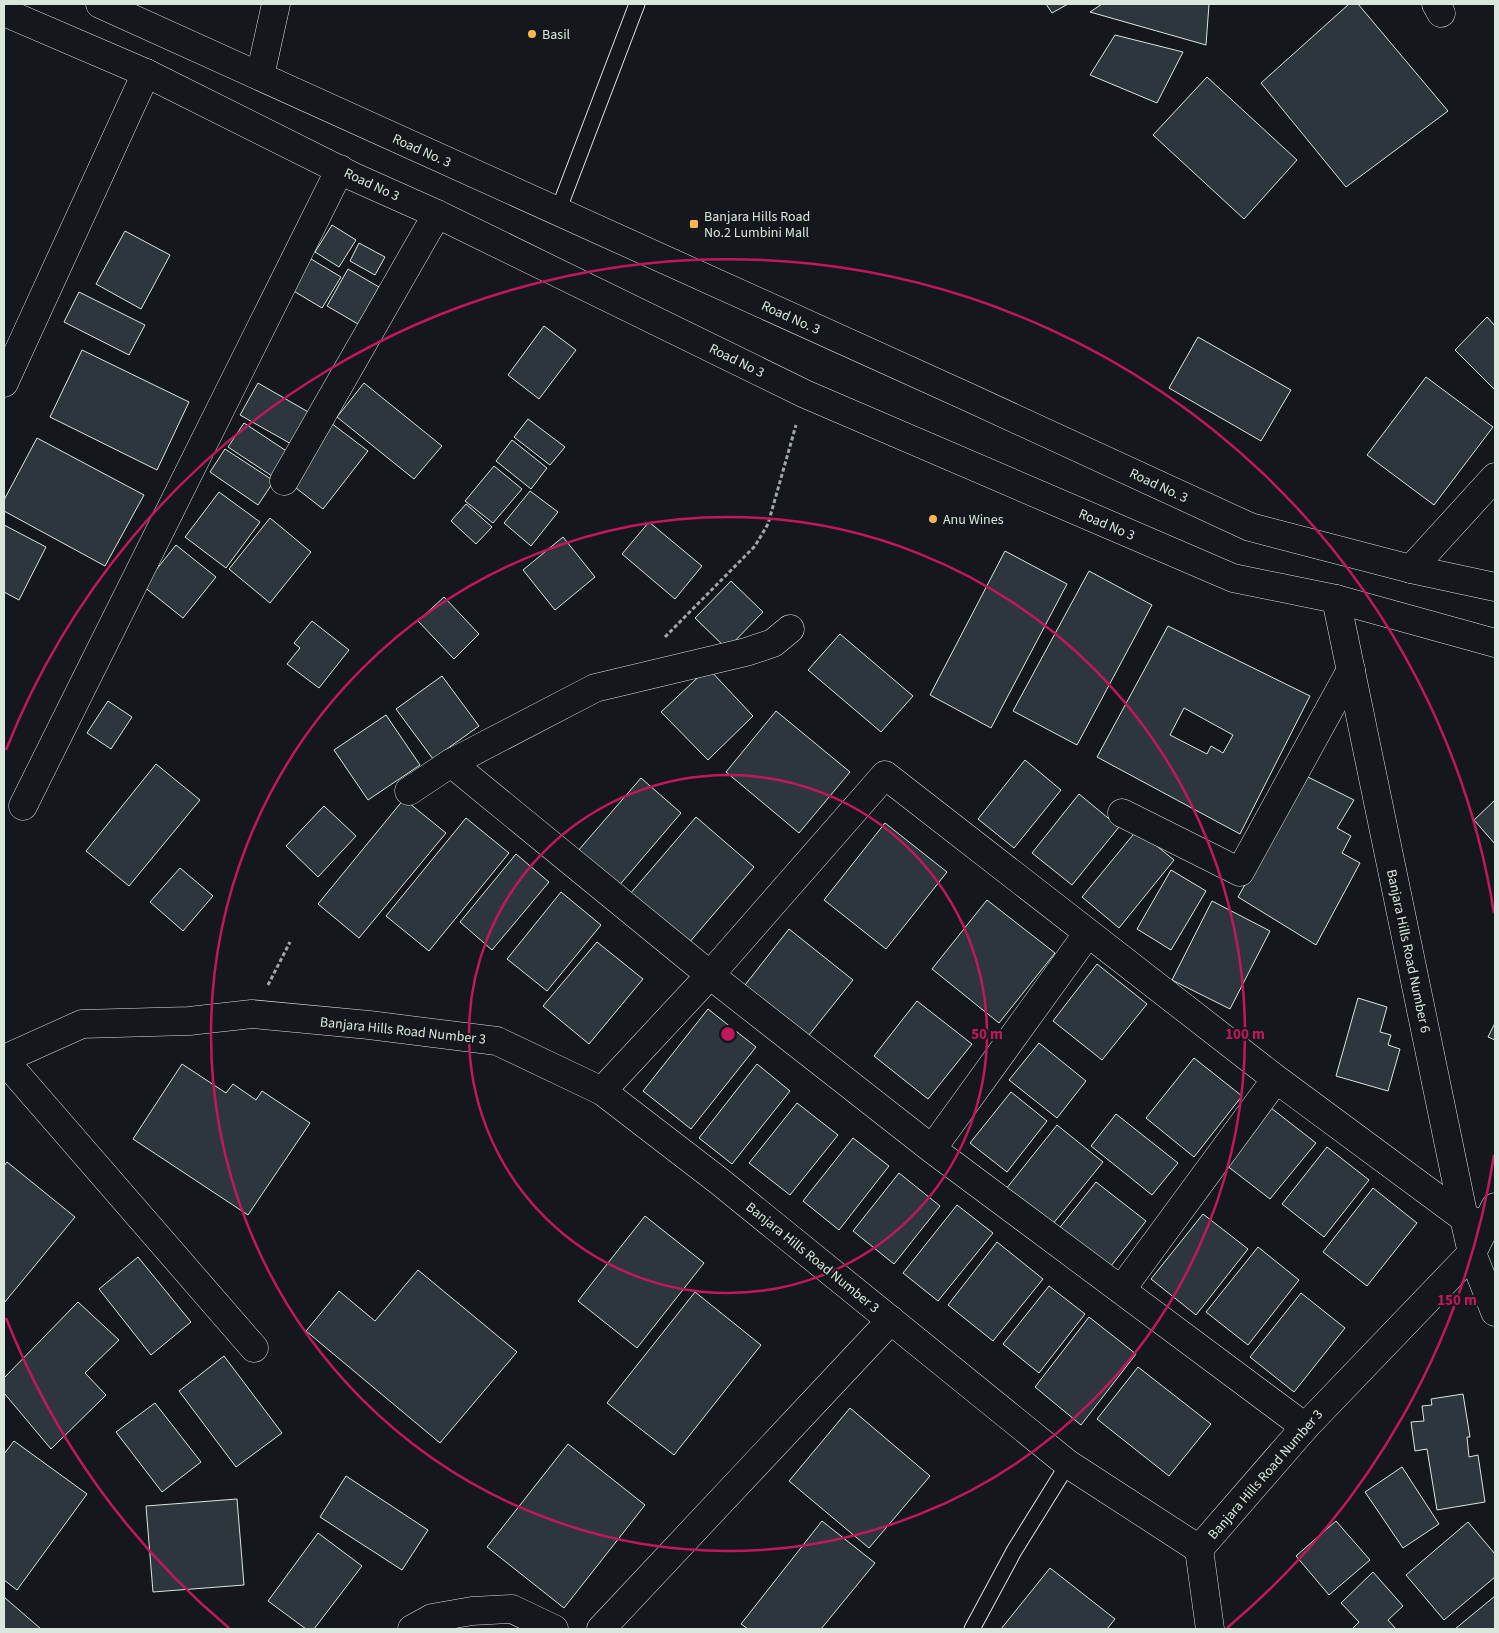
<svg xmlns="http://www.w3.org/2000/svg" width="1499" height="1633" font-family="'Source Sans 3',sans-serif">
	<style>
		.building { fill: #2c363c; stroke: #d8e6dc; fill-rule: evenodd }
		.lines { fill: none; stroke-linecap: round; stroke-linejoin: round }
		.service-casing { stroke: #d8e6dc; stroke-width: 17 }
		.minor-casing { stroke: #d8e6dc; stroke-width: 29 }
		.tertiary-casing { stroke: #d8e6dc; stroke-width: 29 }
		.primary-casing { stroke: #d8e6dc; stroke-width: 29 }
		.path { stroke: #9da8a2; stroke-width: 3; stroke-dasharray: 4 2.5; stroke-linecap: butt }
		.service { stroke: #14181c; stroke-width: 15 }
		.minor { stroke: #14181c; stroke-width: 28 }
		.tertiary { stroke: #14181c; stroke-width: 28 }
		.primary { stroke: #14181c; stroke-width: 28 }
		.ring { fill: none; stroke: #c2185b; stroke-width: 2.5 }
		.poi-dot { fill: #ffb74d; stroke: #14181c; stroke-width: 2 }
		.labels { text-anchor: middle; stroke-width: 4; stroke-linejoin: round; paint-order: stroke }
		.poi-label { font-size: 14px; fill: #d8e6dc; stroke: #14181c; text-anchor: start }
		.street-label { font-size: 14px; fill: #d8e6dc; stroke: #14181c }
		.centre { fill: #c2185b; stroke: #14181c; stroke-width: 2.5 }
		.ring-label { font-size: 15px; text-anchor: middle; font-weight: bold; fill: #c2185b; stroke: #14181c; stroke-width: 4; stroke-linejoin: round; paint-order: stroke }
	</style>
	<rect width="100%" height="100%" fill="#14181c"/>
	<path class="building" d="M1046 4H1068L1052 13Z
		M1102 4H1209L1206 45 1090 12Z
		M1349 4H1358L1448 111 1346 187 1261 83Z
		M1115 35 1183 52 1157 103 1090 75Z
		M1207 77 1297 160 1244 219 1153 135Z
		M332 225 356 240 339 267 315 252Z
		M125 231 170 255 141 309 96 284Z
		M359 243 385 257 375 275 350 261Z
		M311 259 341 277 322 308 292 290Z
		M348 269 379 287 358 324 327 306Z
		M79 292 145 325 129 355 64 322Z
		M1487 317 1495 326V390L1455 350Z
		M544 326 576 350 539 399 508 375Z
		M1198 337 1291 390 1261 441 1169 388Z
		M82 350 189 402 157 470 50 417Z
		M1426 377 1493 427 1434 505 1367 455Z
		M258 383 310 413 293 445 240 415Z
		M364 383 442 446 414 479 337 417Z
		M528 419 565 447 550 465 514 437Z
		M244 423 291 454 275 478 228 447Z
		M331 423 368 451 323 509 287 481Z
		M37 438 144 495 105 566 4 511V500Z
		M512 440 547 468 531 489 496 461Z
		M225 449 274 481 258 505 210 472Z
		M494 466 522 489 493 523 465 501Z
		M530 491 558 512 531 546 504 523Z
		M219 492 260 522 226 568 185 537Z
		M466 504 492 527 476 544 451 521Z
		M270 518 311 552 270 603 229 569Z
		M649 522 702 566 675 599 622 554Z
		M4 525 46 547 19 600 4 592Z
		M563 537 595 577 555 610 523 570Z
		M176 545 216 577 183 618 143 586Z
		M1005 551 1067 584 991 728 930 695Z
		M1089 571 1152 605 1077 745 1013 711Z
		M731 581 763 612 727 649 695 618Z
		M444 597 479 634 454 659 418 621Z
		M312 621 349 650 319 688 287 664 300 648 294 643Z
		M1168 626 1310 696 1240 834 1097 757ZM1184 708 1233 735 1223 753 1211 746 1207 754 1170 735Z
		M840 634 913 696 881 732 808 670Z
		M708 668 753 716 708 760 661 712Z
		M442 676 479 726 433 759 396 709Z
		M108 701 132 717 111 749 87 733Z
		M776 711 850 772 799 833 726 772Z
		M386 715 420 765 368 800 334 750Z
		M1025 760 1061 790 1014 848 978 819Z
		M156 764 200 800 129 886 86 851Z
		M1306 776 1354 800 1337 828 1351 836 1342 853 1360 863 1316 945 1238 897Z
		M641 778 681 813 617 888 577 852Z
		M1079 794 1119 827 1072 885 1032 853Z
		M404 799 446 833 359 938 318 904Z
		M1495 800V844L1474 820Z
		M324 806 356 836 318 877 286 846Z
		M696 817 754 867 688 944 630 894Z
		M466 818 509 853 429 951 386 916Z
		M885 823 947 872 886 949 824 900Z
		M1137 830 1174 860 1119 928 1082 897Z
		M516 854 549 882 492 950 460 922Z
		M180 868 213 896 183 931 150 902Z
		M1171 870 1206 891 1171 950 1137 929Z
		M561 892 601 925 547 991 507 959Z
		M987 900 1055 953 999 1023 932 969Z
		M1212 901 1270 931 1230 1009 1172 980Z
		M789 929 853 980 809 1035 745 985Z
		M597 942 643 979 589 1044 543 1006Z
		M1097 964 1147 1004 1102 1060 1053 1021Z
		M1358 998 1387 1007 1380 1032 1391 1035 1388 1045 1400 1049 1388 1091 1336 1076Z
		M917 1001 972 1044 928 1099 874 1056Z
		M708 1009 756 1047 691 1129 643 1091Z
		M1495 1023V1040L1488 1037Z
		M1039 1043 1086 1081 1057 1118 1009 1080Z
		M1194 1058 1242 1096 1194 1157 1146 1118Z
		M182 1064 226 1093 233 1084 256 1100 262 1091 310 1123 248 1215 133 1139Z
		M757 1064 790 1091 732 1164 699 1138Z
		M1011 1092 1047 1121 1007 1172 970 1143Z
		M797 1103 838 1135 790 1195 749 1163Z
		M1271 1108 1316 1143 1270 1199 1226 1165Z
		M1116 1114 1178 1163 1152 1195 1091 1146Z
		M1057 1125 1103 1162 1052 1225 1006 1189Z
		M853 1138 889 1166 839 1230 803 1201Z
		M1327 1147 1369 1180 1324 1237 1282 1204Z
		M7 1162 75 1217 4 1303V1166Z
		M899 1173 940 1206 894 1264 853 1231Z
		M1096 1182 1146 1221 1107 1271 1057 1231Z
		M1373 1188 1417 1223 1367 1286 1323 1252Z
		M957 1205 993 1233 938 1301 903 1273Z
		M1203 1214 1248 1249 1196 1315 1151 1279Z
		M645 1216 704 1263 637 1348 578 1301Z
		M997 1242 1043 1279 993 1341 948 1305Z
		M1258 1247 1299 1280 1248 1345 1206 1312Z
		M138 1257 191 1322 151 1355 99 1289Z
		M418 1270 517 1352 440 1443 306 1331 339 1291 375 1321Z
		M1049 1286 1085 1314 1039 1373 1003 1344Z
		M695 1292 761 1345 674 1455 607 1403Z
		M1301 1293 1345 1328 1294 1392 1250 1357Z
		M78 1302 119 1340 85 1373 106 1395 51 1449 4 1393V1378Z
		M1089 1317 1136 1354 1081 1425 1035 1387Z
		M224 1356 282 1433 236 1467 179 1391Z
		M1138 1367 1211 1424 1169 1476 1097 1419Z
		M1463 1394 1470 1437H1467L1469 1457 1478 1455 1485 1502 1437 1510 1427 1449 1415 1451 1411 1422 1424 1421 1422 1406 1432 1405 1431 1399Z
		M155 1403 201 1462 162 1492 116 1432Z
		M850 1408 930 1476 869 1548 789 1481Z
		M14 1441 87 1494 17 1590 4 1580V1454Z
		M568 1444 645 1505 564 1608 487 1547Z
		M1402 1467 1439 1524 1403 1548 1365 1492Z
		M346 1476 428 1530 402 1570 320 1517Z
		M237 1499 244 1585 153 1592 146 1506Z
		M822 1521 875 1563 821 1629H748L741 1624Z
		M1336 1521 1370 1560 1329 1595 1296 1556Z
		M1468 1522 1495 1554V1577L1444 1620 1406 1575Z
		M318 1533 362 1566 314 1629H306L268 1601Z
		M1050 1568 1115 1619 1107 1629H1001Z
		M1373 1572 1403 1606 1388 1620 1396 1629H1352L1359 1622 1341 1603Z
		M1495 1596V1629H1455Z
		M4 1597 41 1629H4Z"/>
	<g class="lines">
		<g class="service-casing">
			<path id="service" d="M558 211 637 4
				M972 1629 1014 1551 1068 1464"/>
		</g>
		<g class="minor-casing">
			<path id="minor" d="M1436 4 1441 13
				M260 76 276 4
				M4 383 146 73
				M284 481 437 214
				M1411 569 1495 477
				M451 763 710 975 932 1149 1305 1427
				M409 791 451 763 595 688 746 652 773 643 790 629
				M23 806 340 169
				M1122 813 1240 872 1351 670
				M4 1060 254 1348
				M602 1091 710 975 885 775 1276 1079 1464 1218 1480 1223
				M932 1149 1088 933
				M1121 1290 1276 1079
				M1199 1549 1210 1629
				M412 1629 432 1618 472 1611 512 1609 554 1629
				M601 1629 891 1320"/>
		</g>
		<g class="tertiary-casing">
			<path id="tertiary" d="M1336 599 1464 1218 1472 1253 1495 1312
				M4 1059 82 1024 189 1021 252 1014 369 1025 497 1041 602 1091 719 1181 1068 1464 1199 1549 1305 1427 1472 1253 1495 1207"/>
		</g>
		<g class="primary-casing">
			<path id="primary" d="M100 4 968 397 1250 527 1411 569 1495 587
				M4 12 146 73 354 177 437 214 805 394 1233 578 1336 599 1495 643"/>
		</g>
		<path class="path" d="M665 637 755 546 768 524 796 425
			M268 985 290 942"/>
		<use href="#service" class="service"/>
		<use href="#minor" class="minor"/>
		<use href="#tertiary" class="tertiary"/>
		<use href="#primary" class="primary"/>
	</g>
	<g class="ring">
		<circle cx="728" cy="1034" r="259"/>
		<circle cx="728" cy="1034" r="517"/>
		<path d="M1494 1155A776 776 0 0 1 1227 1628M229 1628A776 776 0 0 1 6 1318M6 750A776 776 0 0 1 1494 913"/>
	</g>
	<g class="poi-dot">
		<circle cx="532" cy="34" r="5"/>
		<rect x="689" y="219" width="10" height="10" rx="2.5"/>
		<circle cx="933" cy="519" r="5"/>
	</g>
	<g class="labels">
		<g class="poi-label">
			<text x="542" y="39">Basil</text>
			<text x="704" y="221">Banjara Hills Road<tspan x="704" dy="16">No.2 Lumbini Mall</tspan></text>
			<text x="943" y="524">Anu Wines</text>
		</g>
		<g class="street-label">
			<text transform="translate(422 150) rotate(24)" y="5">Road No. 3</text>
			<text transform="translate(372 184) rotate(25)" y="5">Road No 3</text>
			<text transform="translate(791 317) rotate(24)" y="5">Road No. 3</text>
			<text transform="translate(737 360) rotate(26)" y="5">Road No 3</text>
			<text transform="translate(1159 485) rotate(25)" y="5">Road No. 3</text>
			<text transform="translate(1107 524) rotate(23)" y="5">Road No 3</text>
			<text transform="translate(1409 951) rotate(78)" y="5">Banjara Hills Road Number 6</text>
			<text transform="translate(403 1030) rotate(6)" y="5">Banjara Hills Road Number 3</text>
			<text transform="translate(813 1257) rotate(39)" y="5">Banjara Hills Road Number 3</text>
			<text transform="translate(1265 1474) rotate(-49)" y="5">Banjara Hills Road Number 3</text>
		</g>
	</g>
	<circle cx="728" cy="1034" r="8" class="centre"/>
	<g class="ring-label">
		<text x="987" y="1039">50 m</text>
		<text x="1245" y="1039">100 m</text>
		<text x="1457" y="1305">150 m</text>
	</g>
	<rect width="1499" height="1633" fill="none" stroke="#d8e6dc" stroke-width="10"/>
</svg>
